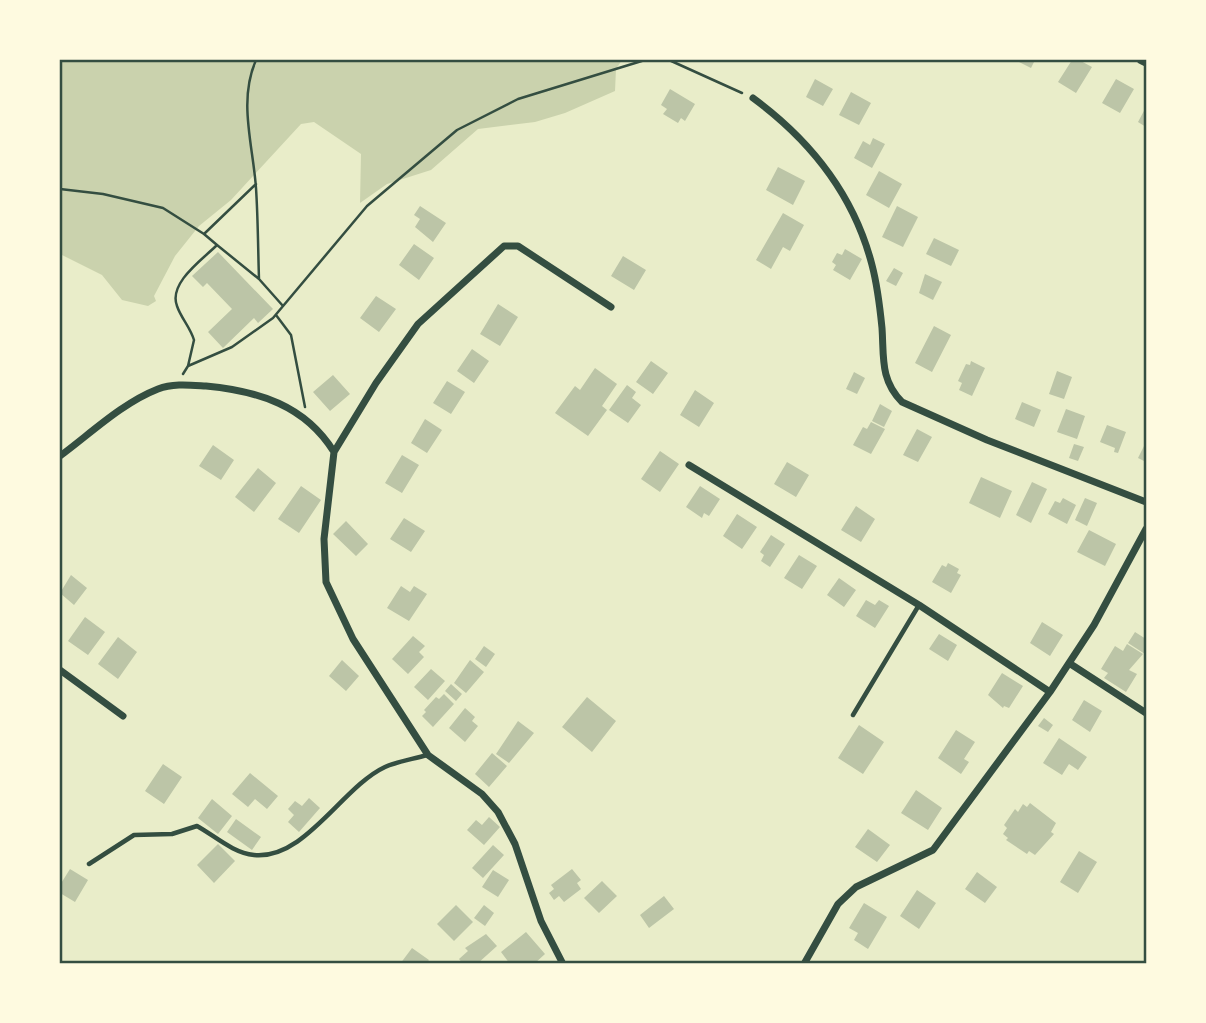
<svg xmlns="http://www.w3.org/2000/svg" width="1206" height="1023" font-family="'Sofia Sans Condensed',sans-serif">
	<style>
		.green { fill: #cad2ad }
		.building { fill: #bcc5a7 }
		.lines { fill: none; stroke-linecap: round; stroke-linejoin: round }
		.path { stroke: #344e41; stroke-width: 2.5 }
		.service { stroke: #344e41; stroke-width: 4.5 }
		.minor { stroke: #344e41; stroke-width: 7 }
		.neatline { fill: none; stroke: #344e41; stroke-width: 2.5 }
	</style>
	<rect width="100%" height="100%" fill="#e9edc9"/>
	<path class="green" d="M60 60H622L616 69 615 91 565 113 535 122 478 129 431 170 387 184 360 203 361 154 314 122 301 124 231 200 199 226 175 256 154 296 156 301 148 306 122 300 102 275 60 254Z"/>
	<path class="building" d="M1015 60H1035L1031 68Z
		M1072 60H1079L1092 67 1076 93 1058 82Z
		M815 79 833 89 823 106 806 97Z
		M1116 79 1134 89 1120 113 1102 103Z
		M670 89 695 104 685 121 681 118 678 123 663 114 667 109 661 105Z
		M851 92 871 103 859 125 839 115Z
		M1146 107V127L1138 122Z
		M873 138 885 144 872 168 854 158 863 141 870 145Z
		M778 167 805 181 793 205 766 190Z
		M879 171 902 184 889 208 866 195Z
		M420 206 446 223 433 242 415 227 420 219 414 215Z
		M897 206 918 217 903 247 882 237Z
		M783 213 804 225 790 251 783 247 771 269 756 260Z
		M934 238 959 250 951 266 926 254Z
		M414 244 434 258 419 280 399 265Z
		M845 249 862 259 850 280 833 270 836 265 832 262 837 253 842 255Z
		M218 252 273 309 258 323 254 318 223 348 208 332 232 309 207 283 203 287 192 276Z
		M623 256 646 270 634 290 611 276Z
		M894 268 903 273 896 286 886 281Z
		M925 274 942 282 933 300 919 293Z
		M376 296 396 309 379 332 360 318Z
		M498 304 518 317 500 346 480 334Z
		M934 326 951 335 932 372 915 363Z
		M472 349 489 361 474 383 457 371Z
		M651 361 668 373 653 394 636 382Z
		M971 361 985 368 972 396 959 390 962 383 958 381 966 364 970 365Z
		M595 368 617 384 602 406 607 410 588 436 555 413 575 386 580 390Z
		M1057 371 1072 377 1064 399 1049 394Z
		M854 372 865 378 857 394 846 389Z
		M333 375 350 394 330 411 313 392Z
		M447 381 465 392 451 414 433 403Z
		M627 385 636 392 632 398 641 405 628 423 609 410Z
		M695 390 714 403 699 427 680 415Z
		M1022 402 1041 410 1034 427 1015 419Z
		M880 404 892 411 884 427 872 421Z
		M1066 409 1085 416 1077 439 1057 432Z
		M425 419 442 430 427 453 411 443Z
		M871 422 885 429 871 454 853 445 863 427 867 429Z
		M1107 425 1126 432 1118 453 1114 452 1115 448 1100 442Z
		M917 429 932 437 918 462 903 455Z
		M1146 442V462L1138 458Z
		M1074 444 1084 447 1078 461 1069 458Z
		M213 445 234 460 221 480 199 466Z
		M660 451 679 464 660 492 641 479Z
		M402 455 419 465 402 493 385 483Z
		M787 462 809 475 796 497 774 484Z
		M258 468 276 483 254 512 235 497Z
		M981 477 1012 491 1000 518 969 503Z
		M1032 482 1047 489 1031 523 1016 515Z
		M301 486 321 500 299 533 278 519Z
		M700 486 720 499 709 516 704 513 702 518 686 507Z
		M1063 498 1076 505 1067 524 1048 514 1055 501 1060 503Z
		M1085 498 1097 503 1087 526 1075 520Z
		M856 506 875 519 861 542 841 530Z
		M737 514 757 527 742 549 723 536Z
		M404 518 425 531 411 552 390 539Z
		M346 521 368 544 356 556 333 534Z
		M1089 530 1116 544 1105 566 1077 552Z
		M771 535 785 544 770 567 761 561 764 555 760 552Z
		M799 555 817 566 802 589 784 578Z
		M948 563 959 569 957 573 961 575 951 593 932 582 942 565 946 567Z
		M71 575 87 588 74 605 60 593Z
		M839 578 856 590 844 607 827 595Z
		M401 586 410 592 414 586 427 594 409 621 387 608Z
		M866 600 875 605 879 600 889 606 875 628 856 616Z
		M85 617 105 632 88 655 68 641Z
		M1042 622 1063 635 1050 656 1030 643Z
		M1135 632 1146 639 1145 654 1128 643Z
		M939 634 957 645 948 661 929 649Z
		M413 636 425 646 419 652 424 657 408 674 392 659Z
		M118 637 137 652 118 679 98 664Z
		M1127 644 1143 654 1129 670 1137 674 1126 692 1104 678 1108 673 1101 669 1115 646 1123 651Z
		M484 646 495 654 486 667 475 659Z
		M342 660 359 676 346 691 329 676Z
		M470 660 484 672 466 693 454 683Z
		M431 669 445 681 428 700 414 687Z
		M1002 673 1023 686 1009 708 1004 706 1003 708 988 695Z
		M451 684 462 694 456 701 445 691Z
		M444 694 454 704 433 727 422 716 426 712 424 710 436 697 439 699Z
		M587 697 616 721 592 752 562 727Z
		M1084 700 1102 711 1090 732 1072 720Z
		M465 708 475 717 472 721 478 726 465 742 449 728Z
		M1044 718 1053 725 1048 732 1038 726Z
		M518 721 534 733 509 763 496 754Z
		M859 725 884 742 863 774 838 758Z
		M956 730 975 742 964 759 969 762 961 774 938 758Z
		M1059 738 1087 757 1078 770 1069 764 1062 775 1043 763Z
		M492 753 507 766 489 787 475 774Z
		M163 764 182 777 164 804 145 791Z
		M250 773 278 796 267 809 255 799 248 807 232 794Z
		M916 790 942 808 928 830 901 813Z
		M309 798 320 808 299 832 288 822 294 815 288 809 295 801 302 806Z
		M212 799 232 816 218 834 198 818Z
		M1030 803 1056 823 1051 832 1054 834 1035 855 1029 851 1027 854 1006 840 1008 838 1003 834 1007 828 1004 825 1015 809 1018 812 1023 804 1027 807Z
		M489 817 500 827 484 845 467 830 476 820 482 825Z
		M236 819 261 837 252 850 227 832Z
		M868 829 890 845 877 862 855 847Z
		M218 844 235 861 214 883 197 865Z
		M493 845 504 855 483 878 472 868Z
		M1079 851 1097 862 1078 893 1060 882Z
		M70 869 88 880 75 902 60 893V885Z
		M572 869 581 880 577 883 581 889 564 902 559 896 554 900 549 893 554 889 551 885Z
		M493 870 509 880 498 897 482 887Z
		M977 872 997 887 985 903 965 889Z
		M602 881 617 896 599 913 584 898Z
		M917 890 936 903 919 929 900 916Z
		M664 896 674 909 649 928 640 915Z
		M864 903 887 917 868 949 854 940 858 933 849 928Z
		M456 905 473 922 454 941 437 924Z
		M484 905 494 913 485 926 474 918Z
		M526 932 545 954 534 964H510L501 952Z
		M486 934 497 946 477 964H463L459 959 468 951 465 948Z
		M412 948 429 960 426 964H400Z"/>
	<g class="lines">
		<path class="path" d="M256 60C238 101 253 145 256 188 258 218 258 249 259 279
			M669 60 742 93
			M60 189 103 194 163 208 204 234 256 184
			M217 245 259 279 283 306
			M276 315 291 335 305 407
			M188 366 194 340C190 327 181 318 177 306 168 283 203 259 217 245L204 234
			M183 374 188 366 232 347 273 318 367 206 457 130 518 99 645 60"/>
		<path class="service" d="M853 715 919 605
			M89 864 134 835 172 834 197 826C215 836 233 853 254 855 305 860 342 787 385 767 398 761 414 759 427 755"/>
		<path class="minor" d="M1140 60 1146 63
			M753 98C810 140 854 195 872 265 877 284 880 308 882 328 884 357 880 380 902 402L987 440 1146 502
			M60 456C90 434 122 403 158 389 173 383 190 385 206 386 258 391 305 405 334 452
			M689 465 919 605 1050 692
			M1069 663 1146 713
			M60 670 123 716
			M563 964 541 921 515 844 498 812 482 794 428 755 353 639 326 582 324 539 334 452 376 383 418 324 504 246H518L611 307
			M804 964 838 904 856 887 933 850 1050 692 1094 625 1146 529"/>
	</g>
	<rect width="1206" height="1023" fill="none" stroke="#fefae0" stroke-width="122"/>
	<rect x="61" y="61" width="1084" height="901" class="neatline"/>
</svg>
